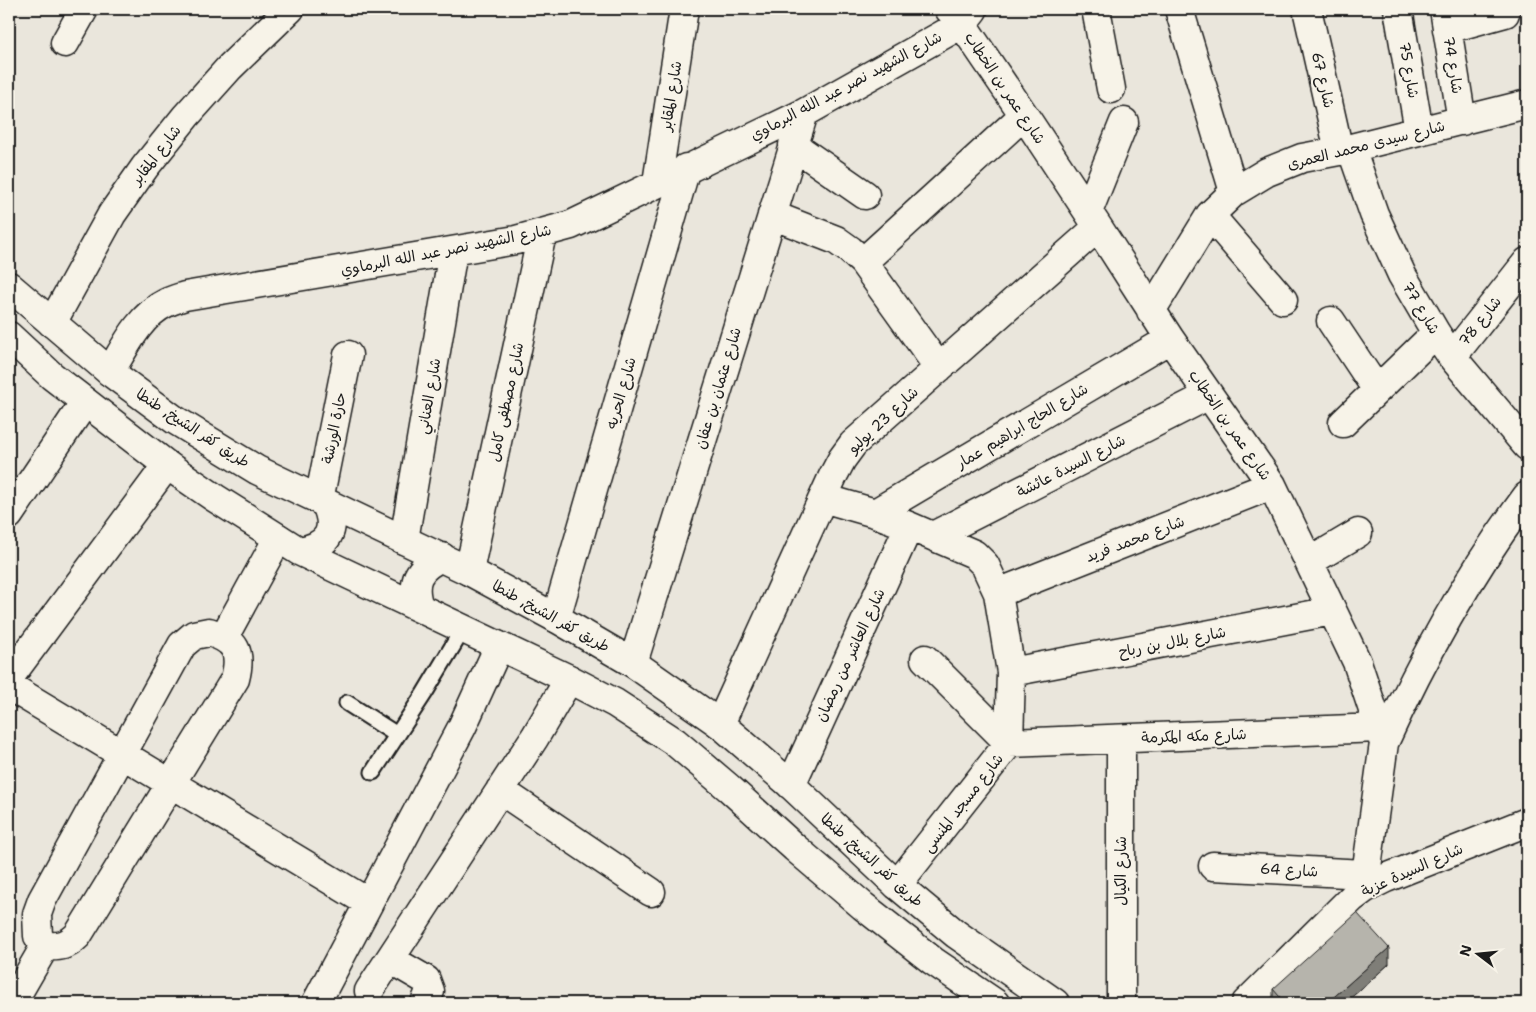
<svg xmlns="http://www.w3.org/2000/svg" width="1536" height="1012" font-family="'Shantell Sans','Playpen Sans Arabic',sans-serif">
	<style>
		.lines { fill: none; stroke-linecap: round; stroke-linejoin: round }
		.service-casing { stroke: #1c1c1c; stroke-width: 19 }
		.minor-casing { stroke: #1c1c1c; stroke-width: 31 }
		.primary-casing { stroke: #1c1c1c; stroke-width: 31 }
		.service { stroke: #f7f3e8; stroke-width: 15 }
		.minor { stroke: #f7f3e8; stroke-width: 28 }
		.primary { stroke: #f7f3e8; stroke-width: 28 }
		.wall { fill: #9d9b94; stroke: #1c1c1c }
		.shaded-wall { fill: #7f7e78; stroke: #1c1c1c }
		.building { fill: #b6b4ac; stroke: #1c1c1c }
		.labels { text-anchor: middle; stroke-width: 4; stroke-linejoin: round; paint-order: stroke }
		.street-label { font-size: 15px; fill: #1c1c1c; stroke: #f7f3e8 }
	</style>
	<rect width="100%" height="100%" fill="#eae6dc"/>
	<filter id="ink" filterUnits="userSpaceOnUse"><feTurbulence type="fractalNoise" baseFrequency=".02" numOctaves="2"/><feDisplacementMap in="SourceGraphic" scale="10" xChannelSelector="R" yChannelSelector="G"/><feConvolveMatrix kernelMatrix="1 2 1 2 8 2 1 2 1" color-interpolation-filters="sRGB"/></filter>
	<g filter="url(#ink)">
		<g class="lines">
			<g class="service-casing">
				<path id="service" d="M347 703 397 735
					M373 772 424 694 463 629"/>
			</g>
			<g class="minor-casing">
				<path id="minor" d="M949 9 962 24 1024 115 1098 227 1170 339 1272 485 1357 662 1384 743 1364 889
					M1096 9 1111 89
					M1179 9 1234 192
					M1307 9 1339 151
					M1398 9 1419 131
					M1444 9 1462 121
					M1447 29 1505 13
					M65 43 84 9
					M793 145 865 195
					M1351 148 1374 214 1402 275 1436 333 1452 357 1527 446
					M657 183 684 9
					M1088 212 1124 122
					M772 215 836 240 850 250 863 262 939 368
					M1210 215 1283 300
					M863 262 1024 115
					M1151 311 1210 215 1234 192 1267 172 1302 158 1339 151 1527 104
					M1331 321 1377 390
					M52 323 112 214 145 167 186 116 230 67 290 9
					M1452 357 1527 262
					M110 372C125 347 139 316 166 303 172 300 179 298 185 296L516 240 571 225 804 113 962 24 973 10
					M1343 423 1436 333
					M823 498 875 513 909 526 974 554 985 565 998 593 1011 672 1009 743 897 885
					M319 500 348 355
					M875 513 1170 339
					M9 515 85 402
					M933 536 1209 395
					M404 540 453 251
					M1309 562 1358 533
					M469 571 542 234
					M998 593 1272 485
					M556 618 686 168
					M209 632C236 640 242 652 235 679L78 935C67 946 60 947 45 946L38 936 37 914 42 900 182 645 194 635Z
					M224 637 278 538
					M925 659 1009 743 1378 728
					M633 663 804 113
					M1011 672 1332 611
					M9 678 167 465
					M9 686 369 903
					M720 724 833 476 842 459 853 444 1098 227
					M1121 739V1003
					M1384 743C1424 655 1469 574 1527 496
					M791 785 909 526
					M500 790 651 892
					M1213 866 1365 874
					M390 959 426 980 430 991 425 1003
					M369 991 535 737 569 679
					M12 1003 45 946
					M316 1003 462 727 499 646
					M1246 1003 1352 898 1364 889 1386 878 1527 822"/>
			</g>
			<g class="primary-casing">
				<path id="primary" d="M9 286 110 372 175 420 257 470 469 571 556 618 633 663 720 724 791 785 897 885 956 934 1055 1003
					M9 336 52 376 167 465 215 498 299 551 569 679 615 703 675 742 729 788 795 848 863 906 933 961 995 1003
					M299 551C329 546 338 530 325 502
					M419 607C411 582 417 568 442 557"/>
			</g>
			<use href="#service" class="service"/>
			<use href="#minor" class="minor"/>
			<use href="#primary" class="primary"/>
		</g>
		<path class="wall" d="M1389 964 1345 1003H1273V989Z"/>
		<path class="shaded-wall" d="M1389 948V964L1345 1003H1327Z"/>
		<path class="building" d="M1357 913 1389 948 1327 1003H1285L1273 989Z"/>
	</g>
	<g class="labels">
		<g class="street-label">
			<text transform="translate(1453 65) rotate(81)" y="5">شارع 74</text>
			<text transform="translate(1409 70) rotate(80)" y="5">شارع 75</text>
			<text transform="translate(1323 80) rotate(77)" y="5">شارع 67</text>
			<text transform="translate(846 86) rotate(-28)" y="5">شارع الشهيد نصر عبد الله البرماوي</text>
			<text transform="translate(1005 88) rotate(56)" y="5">شارع عمر بن الخطاب</text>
			<text transform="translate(671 96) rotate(-81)" y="5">شارع المقابر</text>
			<text transform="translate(1366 145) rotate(-14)" y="5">شارع سيدى محمد العمرى</text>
			<text transform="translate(156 155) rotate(-52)" y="5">شارع المقابر</text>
			<text transform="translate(446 250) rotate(-11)" y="5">شارع الشهيد نصر عبد الله البرماوي</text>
			<text transform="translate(1421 308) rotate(59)" y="5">شارع 77</text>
			<text transform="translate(1480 321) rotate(-52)" y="5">شارع 78</text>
			<text transform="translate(718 388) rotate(-73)" y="5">شارع عثمان بن عفان</text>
			<text transform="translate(621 393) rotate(-74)" y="5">شارع الحريه</text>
			<text transform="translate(429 396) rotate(-80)" y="5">شارع العناني</text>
			<text transform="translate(506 402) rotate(-78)" y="5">شارع مصطفى كامل</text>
			<text transform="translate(883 420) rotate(-43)" y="5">شارع 23 يوليو</text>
			<text transform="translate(1230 425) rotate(55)" y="5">شارع عمر بن الخطاب</text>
			<text transform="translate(1022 426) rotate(-31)" y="5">شارع الحاج ابراهيم عمار</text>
			<text transform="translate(193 428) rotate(33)" y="5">طريق كفر الشيخ, طنطا</text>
			<text transform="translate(334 428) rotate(-79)" y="5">حارة الورشة</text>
			<text transform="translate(1071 466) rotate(-27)" y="5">شارع السيدة عائشة</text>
			<text transform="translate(1135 539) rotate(-21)" y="5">شارع محمد فريد</text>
			<text transform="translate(551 616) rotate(29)" y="5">طريق كفر الشيخ, طنطا</text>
			<text transform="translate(1172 642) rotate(-11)" y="5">شارع بلال بن رباح</text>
			<text transform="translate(850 655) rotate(-65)" y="5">شارع العاشر من رمضان</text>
			<text transform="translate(1194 736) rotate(-2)" y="5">شارع مكه المكرمة</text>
			<text transform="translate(963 803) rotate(-52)" y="5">شارع مسجد المنسى</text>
			<text transform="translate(872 860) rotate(42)" y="5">طريق كفر الشيخ, طنطا</text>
			<text transform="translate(1289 870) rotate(3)" y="5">شارع 64</text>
			<text transform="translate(1412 870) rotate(-24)" y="5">شارع السيدة عزبة</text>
			<text transform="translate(1121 871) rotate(-90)" y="5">شارع الكيال</text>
		</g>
	</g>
	<rect width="1536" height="1012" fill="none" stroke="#f7f3e8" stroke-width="30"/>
	<rect x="15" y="15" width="1506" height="982" fill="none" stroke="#1c1c1c" stroke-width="2" filter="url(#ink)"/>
	<g transform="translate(1478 954) rotate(286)" stroke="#f7f3e8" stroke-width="4" paint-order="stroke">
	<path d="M0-4L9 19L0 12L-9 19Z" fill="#1c1c1c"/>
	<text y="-8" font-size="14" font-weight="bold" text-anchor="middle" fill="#1c1c1c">N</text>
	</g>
</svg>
